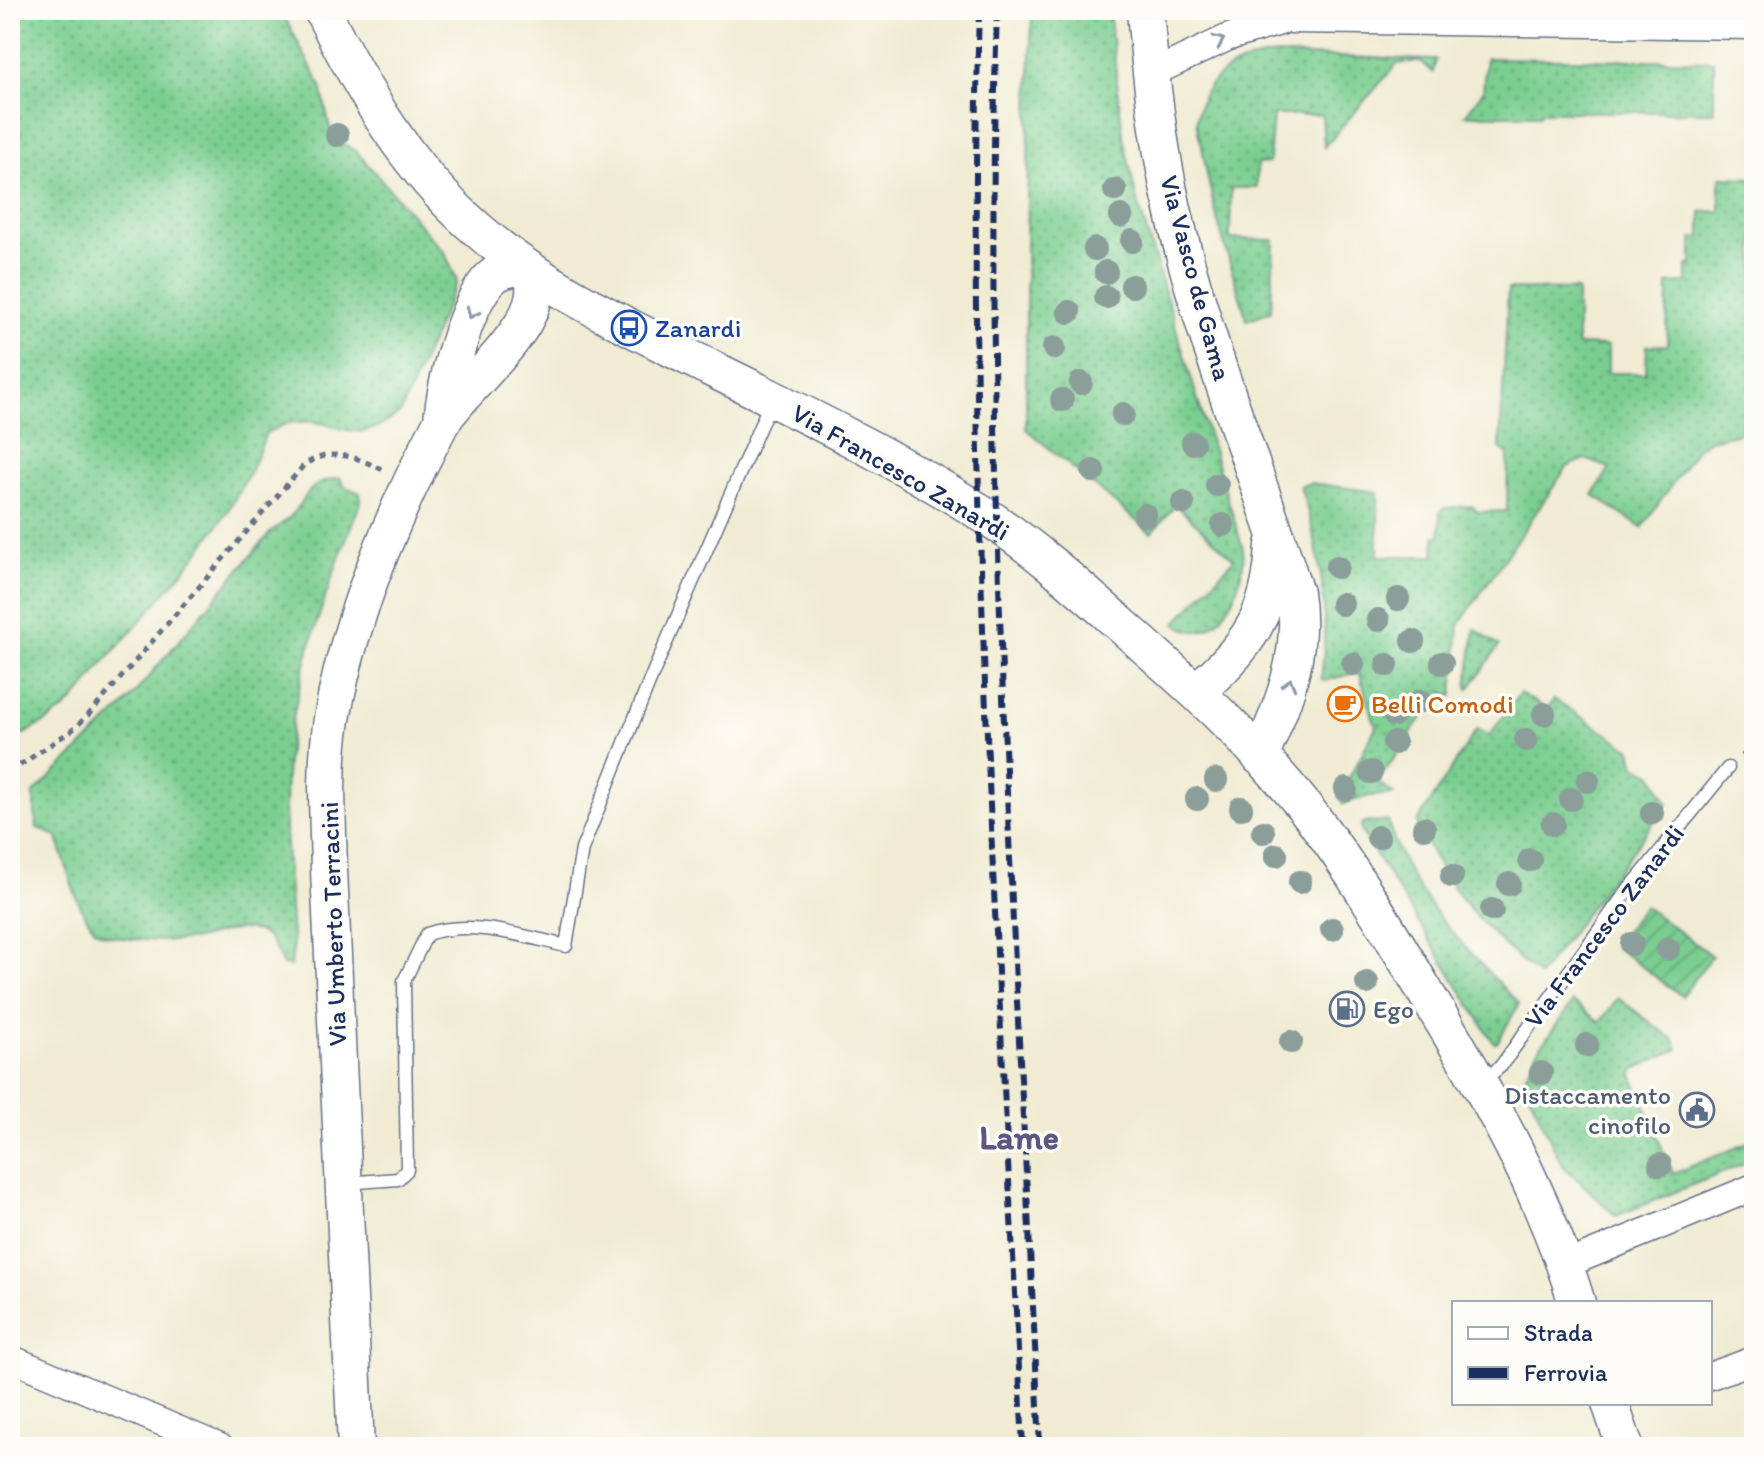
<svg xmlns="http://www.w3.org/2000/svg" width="1764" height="1457" font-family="Itim,sans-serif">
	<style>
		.grass { fill: url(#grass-dots); stroke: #4a7e77; stroke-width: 2 }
		.garden { fill: url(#garden-furrows); stroke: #4a7e77; stroke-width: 2 }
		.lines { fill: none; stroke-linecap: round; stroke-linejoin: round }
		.lane-casing { stroke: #667187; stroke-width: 15 }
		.street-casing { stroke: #667187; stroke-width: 29 }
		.secondary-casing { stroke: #667187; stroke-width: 39 }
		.path { stroke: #667187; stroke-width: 5; stroke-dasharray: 6 6; stroke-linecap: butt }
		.lane { stroke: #fff; stroke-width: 12 }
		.street { stroke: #fff; stroke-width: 26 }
		.secondary { stroke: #fff; stroke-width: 36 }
		.rail { stroke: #1b2f5e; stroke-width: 6; stroke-dasharray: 12 6; stroke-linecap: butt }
		.tree { fill: #8b9e9a }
		.oneway { stroke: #8d97ae }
		.labels { text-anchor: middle; stroke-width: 7; stroke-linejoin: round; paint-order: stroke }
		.street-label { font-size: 26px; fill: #1b2f5e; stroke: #fdfcf7 }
		.transit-label { font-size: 26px; fill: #164399; stroke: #fdfcf7; text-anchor: start }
		.food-label { font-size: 26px; fill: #c56008; stroke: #fdfcf7; text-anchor: start }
		.service-label { font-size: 26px; fill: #4e5e75; stroke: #fdfcf7; text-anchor: start }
		.district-label { font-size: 34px; font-weight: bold; fill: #5b5781; stroke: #fdfcf7 }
	</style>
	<defs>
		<pattern id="grass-dots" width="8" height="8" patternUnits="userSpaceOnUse" patternTransform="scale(2)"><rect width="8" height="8" fill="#7ace90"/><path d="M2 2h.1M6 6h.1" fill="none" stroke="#63a879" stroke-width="1.8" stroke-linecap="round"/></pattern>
		<pattern id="garden-furrows" width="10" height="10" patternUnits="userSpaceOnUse" patternTransform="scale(2)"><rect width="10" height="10" fill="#7ace90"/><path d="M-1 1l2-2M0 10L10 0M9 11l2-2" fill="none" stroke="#63a879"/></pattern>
	</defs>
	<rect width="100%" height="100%" fill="#fdfcf7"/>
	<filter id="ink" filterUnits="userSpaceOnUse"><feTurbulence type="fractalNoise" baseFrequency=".0125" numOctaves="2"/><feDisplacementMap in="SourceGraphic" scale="16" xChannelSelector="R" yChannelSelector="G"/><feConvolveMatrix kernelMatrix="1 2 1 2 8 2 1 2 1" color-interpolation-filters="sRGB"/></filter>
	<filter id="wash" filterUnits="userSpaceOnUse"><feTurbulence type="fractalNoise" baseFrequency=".006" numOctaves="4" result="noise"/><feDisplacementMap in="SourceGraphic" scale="32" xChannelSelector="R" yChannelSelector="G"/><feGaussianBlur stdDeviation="1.8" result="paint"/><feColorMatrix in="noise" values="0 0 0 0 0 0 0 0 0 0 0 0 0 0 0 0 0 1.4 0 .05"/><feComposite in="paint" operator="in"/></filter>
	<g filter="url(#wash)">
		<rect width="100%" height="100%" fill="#f0ebd2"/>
		<path class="grass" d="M10 10H281L321 86 330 128 337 139 357 152 445 253 457 281 401 412C351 452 344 417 295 422 286 422 275 429 266 433 235 523 162 596 100 667 92 677 86 688 77 697 61 715 32 731 10 740Z
			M1032 10H1109L1123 135 1136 196 1243 549C1247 580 1218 656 1176 623L1234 559 1176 505 1151 533 1026 429V239Z
			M1278 55 1436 60 1433 72 1419 61 1397 64 1324 147 1322 115H1273L1269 163 1257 164V188H1231L1230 239 1274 240 1271 311 1247 320C1230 263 1211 206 1202 146 1200 136 1195 129 1197 117 1204 74 1239 58 1278 55Z
			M1486 58 1714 61V112H1541L1540 115H1465L1483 91Z
			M1720 177 1754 178V430L1709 440 1697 448 1642 528 1593 495 1610 468 1585 459 1567 467 1459 625 1453 696 1440 691 1378 782 1394 794 1369 796 1343 804 1339 797 1376 727 1359 672 1324 681 1321 678C1330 614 1320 547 1300 486L1311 483 1378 492V556H1434L1435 536H1440V512L1444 508 1472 506 1478 512 1507 511 1508 455 1500 449 1508 289 1577 290V345L1608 346V373H1646L1647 346 1667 345 1668 284 1687 283V265H1692V239L1701 238V212L1720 211Z
			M340 478 344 486 360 493 361 501C330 579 301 659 289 743 280 811 289 883 293 951L290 966 283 965C279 958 274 944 268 938 245 920 220 935 196 939 177 942 106 942 94 928 73 902 68 866 56 836L37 828 33 794 124 706 270 533C277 527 285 522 291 516 310 495 305 483 340 478Z
			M1475 629 1499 646 1469 689 1467 688Z
			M1520 693 1547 709 1554 699 1631 749 1634 764 1652 774 1668 803 1539 976C1486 932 1445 887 1417 823L1477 729 1489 736Z
			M1388 821C1409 897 1467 949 1519 1004L1497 1043H1494L1361 831 1362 823Z
			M1618 998 1674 1040 1678 1049 1635 1069 1632 1075 1673 1174 1754 1140V1160L1616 1216 1562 1165 1523 1080 1537 1052 1573 1002 1600 1022Z"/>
		<path class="garden" d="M1644 906 1712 956 1682 996 1614 946Z"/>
	</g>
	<g filter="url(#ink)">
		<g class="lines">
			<g class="lane-casing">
				<path id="lane" d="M1483 1081 1501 1066 1622 898 1728 768
					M345 1183 398 1179 407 1170 404 981 427 934C471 919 523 936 566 946L582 849 653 673 771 401"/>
			</g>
			<g class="street-casing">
				<path id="street" d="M1237 10 1292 20 1754 26
					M1151 74 1229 37 1280 22
					M1565 1265 1754 1187
					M10 1358 220 1447
					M1710 1376 1754 1360"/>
			</g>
			<g class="secondary-casing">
				<path id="secondary" d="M322 10C363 91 407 169 477 229 540 285 618 321 692 359 790 407 888 454 980 512 1030 544 1075 584 1119 623 1186 682 1255 743 1310 814 1357 875 1396 943 1436 1010 1493 1104 1545 1197 1577 1303
					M1145 10C1150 71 1157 132 1169 191 1198 329 1253 460 1295 593 1304 653 1284 703 1260 757
					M1196 692C1248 646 1271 616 1274 545
					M1610 1403 1625 1447
					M356 1447 329 870C328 821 324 769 332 719 349 617 392 516 440 425 459 388 565 311 526 267 513 267 501 269 491 278 465 303 445 385 442 421"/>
			</g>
			<path class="path" d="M1742 756 1754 747
				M10 772 75 728 94 709 304 465C331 447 355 456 383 470"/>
			<use href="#lane" class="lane"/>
			<use href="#street" class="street"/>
			<use href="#secondary" class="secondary"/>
			<path class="rail" d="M979 10C965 489 999 968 1023 1447
				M997 10C982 489 1017 968 1040 1447"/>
		</g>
		<g class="tree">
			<circle cx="337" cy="135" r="12"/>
			<circle cx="1115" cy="190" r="12"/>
			<circle cx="1121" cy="216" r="12"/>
			<circle cx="1132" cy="241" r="12"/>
			<circle cx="1095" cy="249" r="12"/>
			<circle cx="1106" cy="272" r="12"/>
			<circle cx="1132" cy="286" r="12"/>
			<circle cx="1106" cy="297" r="12"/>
			<circle cx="1069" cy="312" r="12"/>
			<circle cx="1054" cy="348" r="12"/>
			<circle cx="1081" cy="383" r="12"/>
			<circle cx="1062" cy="400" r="12"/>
			<circle cx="1123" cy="414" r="12"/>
			<circle cx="1193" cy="443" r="12"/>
			<circle cx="1093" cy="471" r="12"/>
			<circle cx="1217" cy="485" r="12"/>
			<circle cx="1183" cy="503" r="12"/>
			<circle cx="1145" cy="515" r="12"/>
			<circle cx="1223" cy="525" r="12"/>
			<circle cx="1337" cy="567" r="12"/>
			<circle cx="1398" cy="599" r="12"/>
			<circle cx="1342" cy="604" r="12"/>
			<circle cx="1378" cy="620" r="12"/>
			<circle cx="1413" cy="641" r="12"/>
			<circle cx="1442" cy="663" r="12"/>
			<circle cx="1353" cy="664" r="12"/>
			<circle cx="1387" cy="665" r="12"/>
			<circle cx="1420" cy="701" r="12"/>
			<circle cx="1544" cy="714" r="12"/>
			<circle cx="1394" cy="715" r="12"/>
			<circle cx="1526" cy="740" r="12"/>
			<circle cx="1394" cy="743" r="12"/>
			<circle cx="1371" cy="772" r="12"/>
			<circle cx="1216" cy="780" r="12"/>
			<circle cx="1588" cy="781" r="12"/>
			<circle cx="1346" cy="789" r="12"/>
			<circle cx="1197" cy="799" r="12"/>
			<circle cx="1571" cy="799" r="12"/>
			<circle cx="1241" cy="808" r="12"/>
			<circle cx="1652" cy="813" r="12"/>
			<circle cx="1553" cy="824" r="12"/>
			<circle cx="1424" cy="828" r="12"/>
			<circle cx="1263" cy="832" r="12"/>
			<circle cx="1378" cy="837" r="12"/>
			<circle cx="1276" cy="855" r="12"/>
			<circle cx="1530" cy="860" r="12"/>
			<circle cx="1452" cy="876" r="12"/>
			<circle cx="1300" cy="882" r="12"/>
			<circle cx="1509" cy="884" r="12"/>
			<circle cx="1492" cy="910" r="12"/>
			<circle cx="1332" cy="929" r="12"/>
			<circle cx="1632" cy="944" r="12"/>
			<circle cx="1668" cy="949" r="12"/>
			<circle cx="1367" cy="983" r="12"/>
			<circle cx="1291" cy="1042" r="12"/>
			<circle cx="1587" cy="1045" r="12"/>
			<circle cx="1541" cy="1073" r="12"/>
			<circle cx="1660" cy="1165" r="12"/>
		</g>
		<defs><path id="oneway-chevron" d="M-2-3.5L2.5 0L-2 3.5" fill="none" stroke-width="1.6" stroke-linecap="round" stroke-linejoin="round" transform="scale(2)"/></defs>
		<g class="oneway">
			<use href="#oneway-chevron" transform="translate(1219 41) rotate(-24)"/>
			<use href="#oneway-chevron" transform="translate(472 313) rotate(115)"/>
			<use href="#oneway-chevron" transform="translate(1289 684) rotate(-74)"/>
		</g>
	</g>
	<defs>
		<g id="bus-ring" transform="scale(1.8)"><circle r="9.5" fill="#fdfcf7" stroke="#1a4fb4" stroke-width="1.5"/><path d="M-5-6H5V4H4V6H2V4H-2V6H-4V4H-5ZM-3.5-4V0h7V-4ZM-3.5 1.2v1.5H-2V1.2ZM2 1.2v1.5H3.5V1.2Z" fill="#1a4fb4"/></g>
		<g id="cafe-ring" transform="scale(1.8)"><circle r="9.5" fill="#fdfcf7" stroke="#e8710a" stroke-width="1.5"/><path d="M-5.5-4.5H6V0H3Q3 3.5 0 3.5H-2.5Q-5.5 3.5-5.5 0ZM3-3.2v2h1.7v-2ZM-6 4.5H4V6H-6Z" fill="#e8710a"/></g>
		<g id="fuel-ring" transform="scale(1.8)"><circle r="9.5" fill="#fdfcf7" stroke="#5c6f8a" stroke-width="1.5"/><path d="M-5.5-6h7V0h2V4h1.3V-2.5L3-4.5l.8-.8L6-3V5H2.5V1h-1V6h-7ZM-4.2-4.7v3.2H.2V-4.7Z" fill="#5c6f8a"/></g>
		<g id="civic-ring" transform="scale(1.8)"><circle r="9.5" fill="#fdfcf7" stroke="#5c6f8a" stroke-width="1.5"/><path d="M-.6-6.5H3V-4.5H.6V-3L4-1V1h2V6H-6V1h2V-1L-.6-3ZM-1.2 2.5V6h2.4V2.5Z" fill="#5c6f8a"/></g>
	</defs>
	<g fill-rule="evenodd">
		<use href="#bus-ring" x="629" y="328"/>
		<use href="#cafe-ring" x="1345" y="704"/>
		<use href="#fuel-ring" x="1347" y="1009"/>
		<use href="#civic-ring" x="1697" y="1110"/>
	</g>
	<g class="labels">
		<g class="street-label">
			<text transform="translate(1196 278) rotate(75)" y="9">Via Vasco de Gama</text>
			<text transform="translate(901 472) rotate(30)" y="9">Via Francesco Zanardi</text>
			<text transform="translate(333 924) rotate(-92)" y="9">Via Umberto Terracini</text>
			<text transform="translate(1604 926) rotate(-53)" y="9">Via Francesco Zanardi</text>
		</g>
		<g class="transit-label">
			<text x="655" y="337">Zanardi</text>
		</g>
		<g class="food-label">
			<text x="1371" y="713">Belli Comodi</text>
		</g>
		<g class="service-label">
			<text x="1373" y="1018">Ego</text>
			<text x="1671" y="1104" text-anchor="end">Distaccamento<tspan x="1671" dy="30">cinofilo</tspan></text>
		</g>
		<g class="district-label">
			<text x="1019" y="1149">Lame</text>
		</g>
	</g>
	<rect width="1764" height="1457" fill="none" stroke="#fdfcf7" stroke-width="40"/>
	<rect x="1452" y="1301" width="260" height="104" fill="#fdfcf7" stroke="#a3aaba" stroke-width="2"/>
	<rect x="1468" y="1327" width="40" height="12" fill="#ffffff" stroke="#a3aaba" stroke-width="2"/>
	<text x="1524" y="1341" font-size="24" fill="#1b2f5e">Strada</text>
	<rect x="1468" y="1367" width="40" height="12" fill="#1b2f5e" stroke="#a3aaba" stroke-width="2"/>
	<text x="1524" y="1381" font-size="24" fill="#1b2f5e">Ferrovia</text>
</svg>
